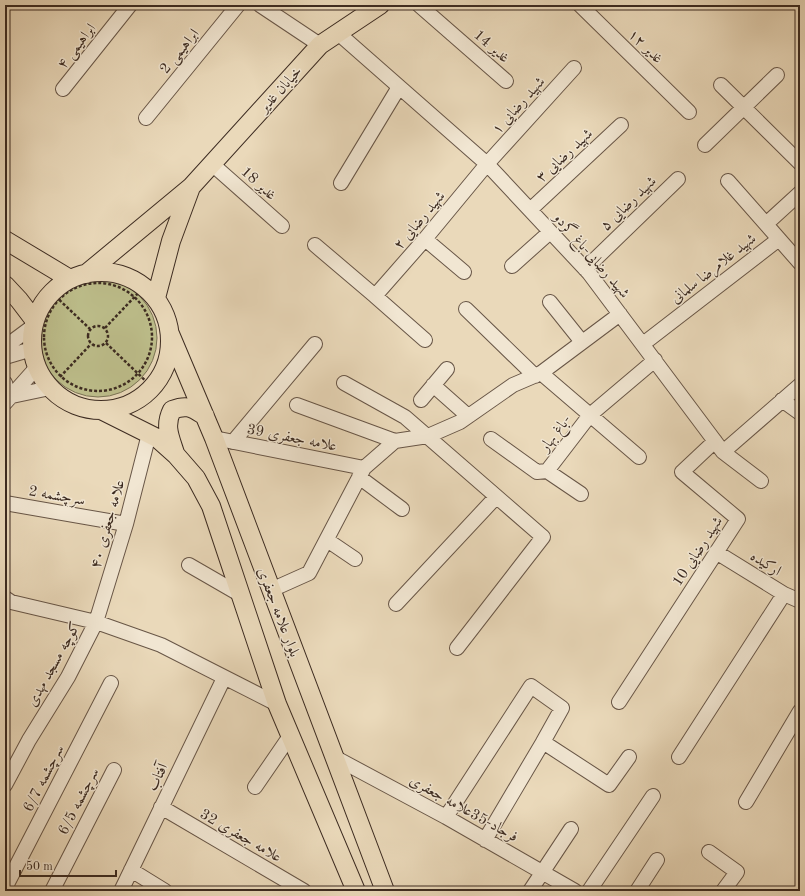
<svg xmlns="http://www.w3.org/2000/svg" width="805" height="896" font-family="'Old Standard TT',Amiri,serif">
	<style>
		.green { fill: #bdbe8b; stroke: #7c7456 }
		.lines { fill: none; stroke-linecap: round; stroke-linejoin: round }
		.minor-casing { stroke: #685647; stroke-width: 16 }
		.major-casing { stroke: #3c2b21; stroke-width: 20 }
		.path { stroke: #3c2b21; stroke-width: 2.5; stroke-dasharray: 3 2; stroke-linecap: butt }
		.minor { stroke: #f1e6d2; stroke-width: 14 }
		.major { stroke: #ead9ba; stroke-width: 18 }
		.labels { text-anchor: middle; stroke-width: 3; stroke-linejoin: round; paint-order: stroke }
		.street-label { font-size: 15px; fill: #3c2b21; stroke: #f1e6d2 }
	</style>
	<rect width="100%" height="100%" fill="#ead9ba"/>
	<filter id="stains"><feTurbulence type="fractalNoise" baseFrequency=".005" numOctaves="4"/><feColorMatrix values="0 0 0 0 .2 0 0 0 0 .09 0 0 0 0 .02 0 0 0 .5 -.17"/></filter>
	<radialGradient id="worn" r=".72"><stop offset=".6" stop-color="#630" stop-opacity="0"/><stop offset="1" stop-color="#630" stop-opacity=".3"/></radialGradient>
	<path class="green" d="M39 338a59 59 0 1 1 118 0a59 59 0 1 1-118 0Z"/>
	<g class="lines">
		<g class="minor-casing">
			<path id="minor" d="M260 5 320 45
				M419 5 506 81
				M580 5 689 112
				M338 33 487 164 589 273 723 452 800 385
				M721 85 800 163
				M63 89 130 5
				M146 118 238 5
				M705 145 777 75
				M212 164 282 226
				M728 181 779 239
				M341 183 399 87
				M530 210 621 125
				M766 224 800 193
				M425 239 464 272
				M315 245 375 296 425 239 487 164 574 68
				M512 266 550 232
				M585 269 678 179
				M375 296 425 340
				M550 302 582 342
				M466 309 535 376
				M643 344 779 239 800 263
				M5 347 32 327
				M5 357 32 349
				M541 373 590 415 655 360
				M5 383 7 390 5 400
				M344 383 405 417 543 537 457 648
				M433 385 468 416
				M12 396 50 388
				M421 400 447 369
				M782 400 800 413
				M5 403 37 367
				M297 405 395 441
				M214 438 364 468
				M491 439 537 472 547 471 581 494
				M233 442 315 344
				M723 452 761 481
				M547 471 590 415 639 457
				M359 477 402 509
				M5 503 126 524
				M327 540 355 559
				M716 552 784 594 800 601
				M189 565 241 595
				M271 590 309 573 364 468 395 441 428 436 460 422 513 385 541 373 620 314
				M5 598 11 602 96 622 161 645 277 704
				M396 604 496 497
				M619 702 738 519 682 472 715 441
				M334 757 446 817 575 891
				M679 757 784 594
				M5 785 29 740 68 677 96 622 126 524 149 434
				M255 787 290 736
				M746 802 800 711
				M161 807 304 891
				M446 817 531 686 562 708 543 742
				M485 840 543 742 609 785 629 757
				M709 852 737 872 723 891
				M131 870 165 891
				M10 891 5 888 111 683
				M52 891 114 770
				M121 891 224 678
				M530 891 571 829
				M589 891 653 796
				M637 891 657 860"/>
		</g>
		<g class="major-casing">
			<path id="major" d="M191 187 320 45 380 5
				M5 240 70 279
				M32 341a69 69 0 1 1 138 0a69 69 0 1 1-138 0Z
				M86 274 191 187 171 241 156 298
				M5 285 19 300 35 321
				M170 334 214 438 385 891
				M101 410 157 438 176 455 196 478 211 506 277 704 356 891
				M175 453C170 437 164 426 172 410 188 404 192 408 205 416"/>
		</g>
		<path class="path" d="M44 337a54 54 0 1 1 108 0a54 54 0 1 1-108 0Z
			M52 293 90 329
			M88 336a10 10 0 1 1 20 0a10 10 0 1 1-20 0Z
			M105 328 143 288
			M106 343 152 387
			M60 377 91 344"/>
		<use href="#minor" class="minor"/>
		<use href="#major" class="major"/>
	</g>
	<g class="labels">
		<g class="street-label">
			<text transform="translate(76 46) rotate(-52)" y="5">ابراهیمی ۴</text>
			<text transform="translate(492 46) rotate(41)" y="5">غدیر 14</text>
			<text transform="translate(646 46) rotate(44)" y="5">غدیر ۱۲</text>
			<text transform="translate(179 51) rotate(-51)" y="5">ابراهیمی 2</text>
			<text transform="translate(280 89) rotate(-48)" y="5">خیابان غدیر</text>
			<text transform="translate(518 105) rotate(-48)" y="5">شهید رضایی ۱</text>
			<text transform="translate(564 155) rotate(-43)" y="5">شهید رضایی ۳</text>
			<text transform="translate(259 183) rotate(42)" y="5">غدیر 18</text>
			<text transform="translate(628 203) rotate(-44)" y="5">شهید رضایی ۵</text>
			<text transform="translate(419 220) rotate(-50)" y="5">شهید رضایی ۲</text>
			<text transform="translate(592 255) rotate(49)" y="5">شهید رضایی-باغ گردو</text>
			<text transform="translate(713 268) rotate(-38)" y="5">شهید غلامرضا سلمانی</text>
			<text transform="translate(555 433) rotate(-53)" y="5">باغ بهار-</text>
			<text transform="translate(292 437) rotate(11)" y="5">علامه جعفری 39</text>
			<text transform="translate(57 495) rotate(10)" y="5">سرچشمه 2</text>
			<text transform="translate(107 524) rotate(-74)" y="5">علامه جعفری ۴۰</text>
			<text transform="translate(697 551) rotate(-57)" y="5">شهید رضایی 10</text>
			<text transform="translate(766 563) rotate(32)" y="5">ارکیده</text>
			<text transform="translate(279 612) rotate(69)" y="5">بلوار علامه جعفری</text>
			<text transform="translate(53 664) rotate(-61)" y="5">کوچه مسجد مهدی</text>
			<text transform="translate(157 777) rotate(-64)" y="5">آفتاب</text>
			<text transform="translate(43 778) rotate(-63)" y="5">سرچشمه 6/7</text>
			<text transform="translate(78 801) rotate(-63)" y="5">سرچشمه 6/5</text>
			<text transform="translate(464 808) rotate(29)" y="5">فرجاد-35علامه جعفری</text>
			<text transform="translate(241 835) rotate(30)" y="5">علامه جعفری 32</text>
		</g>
	</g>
	<rect width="805" height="896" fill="none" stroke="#ead9ba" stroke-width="20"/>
	<rect x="6" y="6" width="793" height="884" fill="none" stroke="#3c2b21" stroke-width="2"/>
	<rect x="10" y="10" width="785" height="876" fill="none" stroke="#3c2b21"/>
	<path d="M20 870v6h96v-6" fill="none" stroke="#3c2b21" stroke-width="2"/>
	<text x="26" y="870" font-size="12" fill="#3c2b21" stroke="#f1e6d2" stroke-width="3" paint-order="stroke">50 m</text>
	<rect width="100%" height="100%" filter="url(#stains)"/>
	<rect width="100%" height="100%" fill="url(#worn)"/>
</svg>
